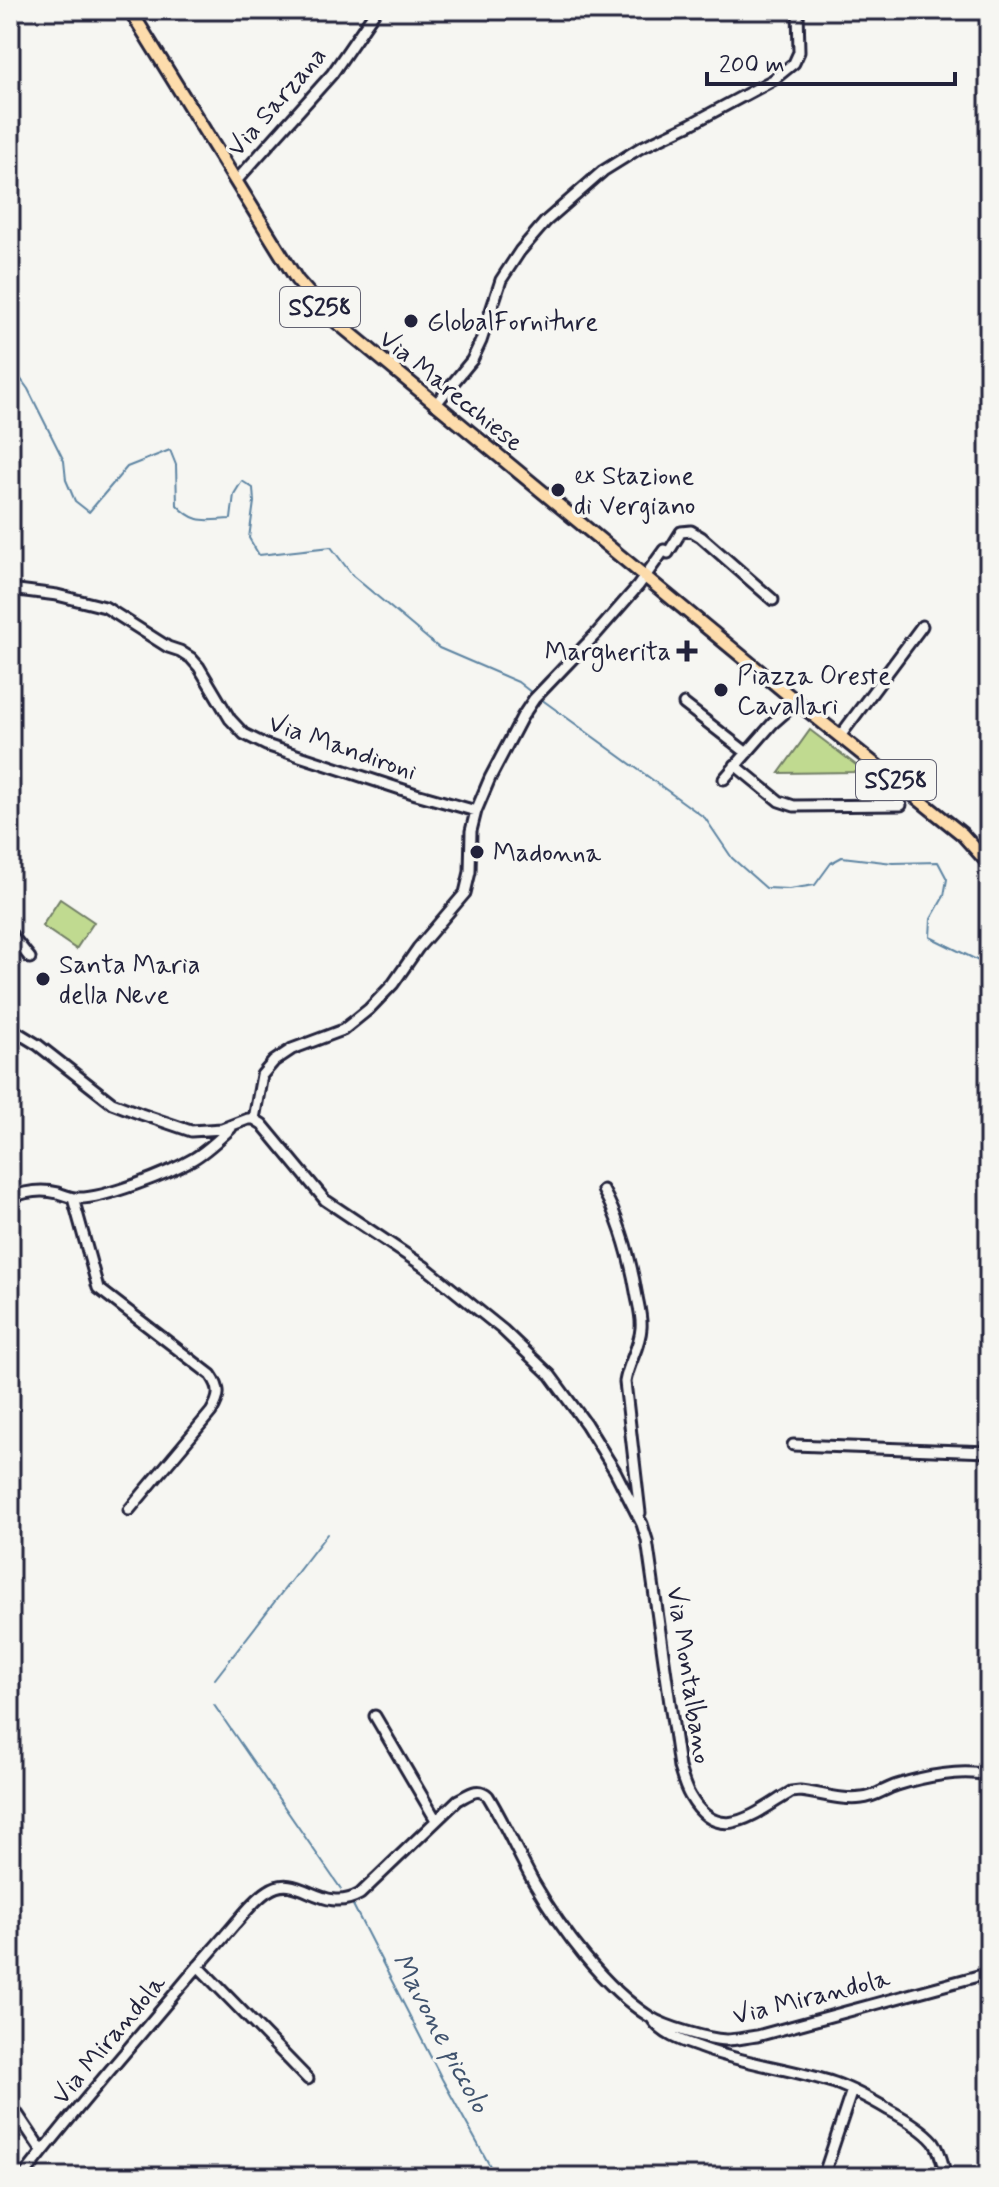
<svg xmlns="http://www.w3.org/2000/svg" width="999" height="2187" font-family="Mynerve,sans-serif">
	<style>
		.green { fill: #c0da90; stroke: #717e66; stroke-width: 2 }
		.lines { fill: none; stroke-linecap: round; stroke-linejoin: round }
		.stream { stroke: #5d84a2; stroke-width: 2 }
		.minor-casing { stroke: #22223b; stroke-width: 15 }
		.major-casing { stroke: #22223b; stroke-width: 17 }
		.minor { stroke: #f6f6f2; stroke-width: 9 }
		.major { stroke: #fddcac; stroke-width: 11 }
		.poi-dot { fill: #22223b; stroke: #f6f6f2; stroke-width: 3 }
		.labels { text-anchor: middle; stroke-width: 7; stroke-linejoin: round; paint-order: stroke }
		.shield { fill: #f6f6f2; stroke: #626272; stroke-width: 2 }
		.shield-label { font-size: 24px; font-weight: bold; fill: #22223b }
		.street-label { font-size: 26px; fill: #22223b; stroke: #f6f6f2 }
		.poi-label { font-size: 26px; fill: #22223b; stroke: #f6f6f2; text-anchor: start }
		.water-label { font-size: 28px; font-style: italic; fill: #40536e; stroke: #f6f6f2 }
	</style>
	<rect width="100%" height="100%" fill="#f6f6f2"/>
	<filter id="ink" filterUnits="userSpaceOnUse"><feTurbulence type="fractalNoise" baseFrequency=".0125" numOctaves="2"/><feDisplacementMap in="SourceGraphic" scale="16" xChannelSelector="R" yChannelSelector="G"/><feConvolveMatrix kernelMatrix="1 2 1 2 8 2 1 2 1" color-interpolation-filters="sRGB"/></filter>
	<g filter="url(#ink)">
		<path class="green" d="M810 730 860 768 856 772 779 773Z
			M60 899 94 922 76 949 42 926Z"/>
		<g class="lines">
			<path class="stream" d="M10 364 28 389 64 461 66 480 75 501 89 512 127 467 170 450 176 465 177 505C196 525 205 520 231 519L234 494 242 481 253 488 254 502 249 538 259 555 331 547 353 576 439 648 518 682 532 693
				M541 699 705 818 732 858 766 888 789 889 815 885 831 863 842 857 893 863 938 862 947 879 944 896 931 919 930 937 989 966
				M215 1679 327 1534
				M214 1705 341 1889
				M353 1905 442 2079 496 2177"/>
			<g class="minor-casing">
				<path id="minor" d="M237 180 332 74 376 10
					M435 405 472 360 481 341 501 280 520 251 546 221 603 171 640 148 691 124 773 80 794 63 799 52 798 10
					M10 589 57 595 105 607 168 647 180 651 191 658 199 667 230 719 244 734 266 745 416 794 476 811
					M684 704 747 753
					M840 736 922 626
					M735 765 779 801 794 806 901 805
					M724 779 773 723 797 702
					M10 933 30 958
					M10 1028 38 1045 112 1103 141 1114 191 1131 222 1129 248 1119H254
					M254 1119 262 1124 325 1200 425 1267 503 1330 550 1375 586 1424 615 1471 642 1524 647 1540 679 1767C682 1777 685 1788 690 1796 719 1847 755 1813 791 1792L800 1791C820 1793 842 1801 862 1798 875 1797 884 1789 897 1785 922 1777 964 1768 989 1776
					M254 1119 262 1075 274 1061 292 1049 343 1030 369 1009 393 984 418 948 465 893 470 872 471 831 476 811 490 778 522 717 534 699 596 634 638 586 664 550 668 553 681 532 691 531 701 537 773 600
					M603 1190C621 1223 631 1261 637 1297 639 1307 642 1318 641 1328 640 1347 628 1363 625 1382L640 1513
					M10 1198C26 1191 41 1189 58 1193 64 1195 70 1198 76 1198 102 1200 169 1173 193 1159 207 1151 219 1139 231 1128
					M73 1198 98 1288 211 1375C221 1389 220 1397 211 1412L129 1510
					M793 1445 989 1452
					M375 1716 436 1820
					M198 1966 308 2079
					M653 2020C663 2035 682 2041 699 2047 743 2064 790 2068 835 2083 854 2090 872 2100 889 2110 904 2118 923 2129 934 2142 941 2152 943 2166 946 2177
					M10 2103 42 2151
					M23 2177C73 2111 129 2049 182 1985 199 1965 217 1945 234 1925 245 1913 255 1899 268 1891 299 1870 321 1916 360 1894L458 1800C468 1795 478 1786 488 1796 505 1824 518 1854 534 1883 561 1929 604 1988 650 2017 666 2027 707 2039 726 2040 736 2040 747 2037 757 2036L989 1973
					M823 2177 852 2090"/>
			</g>
			<g class="major-casing">
				<path id="major" d="M130 10 297 280 327 314 797 702 962 834 989 864"/>
			</g>
			<use href="#minor" class="minor"/>
			<use href="#major" class="major"/>
		</g>
	</g>
	<g class="poi-dot">
		<circle cx="411" cy="321" r="8"/>
		<circle cx="558" cy="490" r="8"/>
		<path d="M683 639h8v8h8v8h-8v8h-8v-8h-8v-8h8z"/>
		<circle cx="721" cy="690" r="8"/>
		<circle cx="477" cy="852" r="8"/>
		<circle cx="43" cy="979" r="8"/>
	</g>
	<g class="labels">
		<g class="shield">
			<rect x="280" y="287" width="80" height="40" rx="6"/>
			<rect x="856" y="760" width="80" height="40" rx="6"/>
		</g>
		<g class="shield-label">
			<text x="320" y="315">SS258</text>
			<text x="896" y="788">SS258</text>
		</g>
		<g class="street-label">
			<text transform="translate(276 101) rotate(-49)" y="9">Via Sarzana</text>
			<text transform="translate(452 390) rotate(39)" y="9">Via Marecchiese</text>
			<text transform="translate(343 746) rotate(19)" y="9">Via Mandironi</text>
			<text transform="translate(690 1675) rotate(81)" y="9">Via Montalbano</text>
			<text transform="translate(811 1996) rotate(-14)" y="9">Via Mirandola</text>
			<text transform="translate(108 2039) rotate(-50)" y="9">Via Mirandola</text>
		</g>
		<g class="poi-label">
			<text x="427" y="330">GlobalForniture</text>
			<text x="574" y="484">ex Stazione<tspan x="574" dy="30">di Vergiano</tspan></text>
			<text x="671" y="660" text-anchor="end">Margherita</text>
			<text x="737" y="684">Piazza Oreste<tspan x="737" dy="30">Cavallari</tspan></text>
			<text x="493" y="861">Madonna</text>
			<text x="59" y="973">Santa Maria<tspan x="59" dy="30">della Neve</tspan></text>
		</g>
		<g class="water-label">
			<text transform="translate(442 2032) rotate(62)" y="10">Mavone piccolo</text>
		</g>
	</g>
	<rect width="999" height="2187" fill="none" stroke="#f6f6f2" stroke-width="40"/>
	<rect x="20" y="20" width="959" height="2147" fill="none" stroke="#22223b" stroke-width="3" filter="url(#ink)"/>
	<path d="M707 72v12h248v-12" fill="none" stroke="#22223b" stroke-width="4"/>
	<text x="719" y="72" font-size="24" fill="#22223b" stroke="#f6f6f2" stroke-width="6" paint-order="stroke">200 m</text>
</svg>
